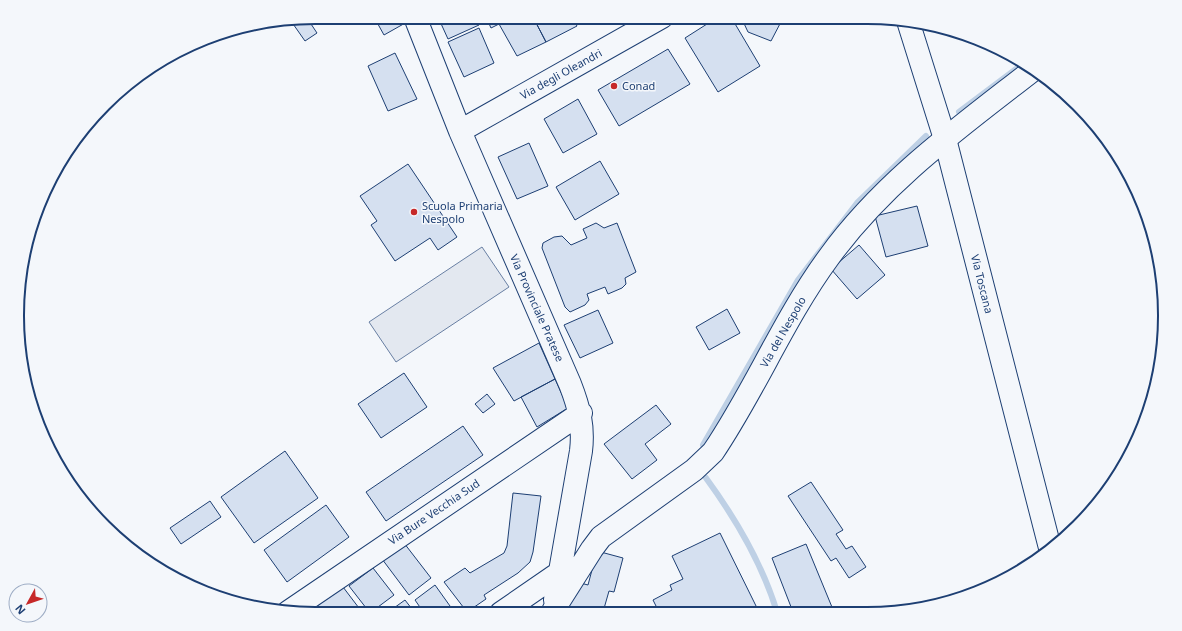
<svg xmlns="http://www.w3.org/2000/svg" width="1182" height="631" font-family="'Noto Sans',sans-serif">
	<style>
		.parking { fill: #e3e8f0; stroke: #687fa3 }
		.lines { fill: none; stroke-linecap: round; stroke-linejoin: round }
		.stream { stroke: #bed0e5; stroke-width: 6 }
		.building { fill: #d5e0f0; stroke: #1d3f73 }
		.minor-casing { stroke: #1d3f73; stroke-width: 24 }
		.major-casing { stroke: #1d3f73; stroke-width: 24 }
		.minor { stroke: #f4f7fb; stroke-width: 22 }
		.major { stroke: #f4f7fb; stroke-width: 22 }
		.poi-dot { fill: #c62828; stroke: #f4f7fb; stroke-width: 1.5 }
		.labels { text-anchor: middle; stroke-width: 3; stroke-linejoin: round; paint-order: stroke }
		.street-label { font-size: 11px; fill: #1d3f73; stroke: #f4f7fb }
		.poi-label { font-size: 11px; fill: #1d3f73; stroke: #f4f7fb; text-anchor: start }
		.rim { fill: none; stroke: #1d3f73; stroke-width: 2 }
	</style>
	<rect width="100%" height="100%" fill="#f4f7fb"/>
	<path class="parking" d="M482 247 509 287 396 362 369 322Z"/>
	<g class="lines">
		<path class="stream" d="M959 112 1024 63
			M703 445 798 280 857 203 926 136
			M706 478C736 519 762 563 777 612"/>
	</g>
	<path class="building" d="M374 17H405L407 22 384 35Z
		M438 17H475L479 25 448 39Z
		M486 17H505L507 20 491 28Z
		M512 17H533L546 42 517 56 499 24Z
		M533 17H572L577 26 546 42Z
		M586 17H597L588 22Z
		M718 17H731L760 66 718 92 685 38Z
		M741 17 783 18 771 41 748 32Z
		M307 18 317 33 305 41 291 21Z
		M479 28 494 63 464 77 448 42Z
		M668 49 690 84 619 126 598 90Z
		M395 53 417 99 388 111 368 66Z
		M578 99 597 134 563 153 544 119Z
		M529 143 548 186 517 199 498 157Z
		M600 161 619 194 575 220 556 187Z
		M408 164 457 237 438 250 430 238 395 261 371 225 377 221 360 196Z
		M917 206 928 246 886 257 875 216Z
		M596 223 604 228 617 223 636 272 625 278 626 284 622 288 608 294 605 287 587 294 589 300 585 305 570 312 565 307 542 248 543 243 554 237 562 236 571 245 587 238 583 229Z
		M859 245 885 275 857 299 831 269Z
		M727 309 740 333 709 350 696 327Z
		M598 310 613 343 580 358 564 325Z
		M539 343 555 379 514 401 493 368Z
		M404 373 427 407 381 438 358 404Z
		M555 379 568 408 537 427 521 397Z
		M487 394 495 404 483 413 475 404Z
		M656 405 671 424 645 444 657 460 632 479 604 444Z
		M463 426 483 455 386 521 366 492Z
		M285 451 318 498 254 543 221 497Z
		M811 482 843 530 836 534 846 549 852 546 866 567 849 578 836 558 831 561 788 496Z
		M513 493 541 496 533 552 530 562 518 573 484 595 486 599 467 612 444 582 465 568 470 573 504 553 507 546Z
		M210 501 221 517 181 544 170 528Z
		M326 505 349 537 287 582 264 550Z
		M720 533 759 612H659L653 600 672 590 670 585 683 579 672 556Z
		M404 543 431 578 409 595 382 559Z
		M806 544 834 612H793L772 558Z
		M597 551 623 558 614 592 609 591 603 612 565 613 573 581 588 585Z
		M373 568 394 595 370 613 349 586Z
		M435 585 455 613H424L415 600Z
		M343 587 362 612 307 613Z
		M405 600 415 613H387Z"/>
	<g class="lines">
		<g class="minor-casing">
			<path id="minor" d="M415 17 460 131 570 384C579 407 584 426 581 451L555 600
				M460 131 662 17
				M554 609 592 549 601 537 694 470 713 452C755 390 784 318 829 257 884 181 960 127 1033 70
				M288 612 581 413
				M501 613 559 573"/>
		</g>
		<g class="major-casing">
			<path id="major" d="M908 21 945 139 1050 548"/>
		</g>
		<use href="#minor" class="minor"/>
		<use href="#major" class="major"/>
	</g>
	<g class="poi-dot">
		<circle cx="614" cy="86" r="4"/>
		<circle cx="414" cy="212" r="4"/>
	</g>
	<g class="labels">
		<g class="street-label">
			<text transform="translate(561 74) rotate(-29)" y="4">Via degli Oleandri</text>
			<text transform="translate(982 284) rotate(76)" y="4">Via Toscana</text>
			<text transform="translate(537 308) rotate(66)" y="4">Via Provinciale Pratese</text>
			<text transform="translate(783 332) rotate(-60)" y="4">Via del Nespolo</text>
			<text transform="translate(434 512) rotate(-34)" y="4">Via Bure Vecchia Sud</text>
		</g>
		<g class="poi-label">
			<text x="622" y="90">Conad</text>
			<text x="422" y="210">Scuola Primaria<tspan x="422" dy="13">Nespolo</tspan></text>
		</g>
	</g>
	<path d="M0 0H1182V631H0ZM315 24H867A291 291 0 0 1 1158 315V316A291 291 0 0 1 867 607H315A291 291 0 0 1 24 316V315A291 291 0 0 1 315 24Z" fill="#f4f7fb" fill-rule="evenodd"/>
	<path class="rim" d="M315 24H867A291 291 0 0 1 1158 315V316A291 291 0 0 1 867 607H315A291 291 0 0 1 24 316V315A291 291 0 0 1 315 24Z"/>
	<g transform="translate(28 603) rotate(230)"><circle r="19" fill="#f4f7fb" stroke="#9eadc5"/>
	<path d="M0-3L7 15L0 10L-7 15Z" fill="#c62828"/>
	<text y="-6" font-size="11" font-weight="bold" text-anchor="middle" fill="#1d3f73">N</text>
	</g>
</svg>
